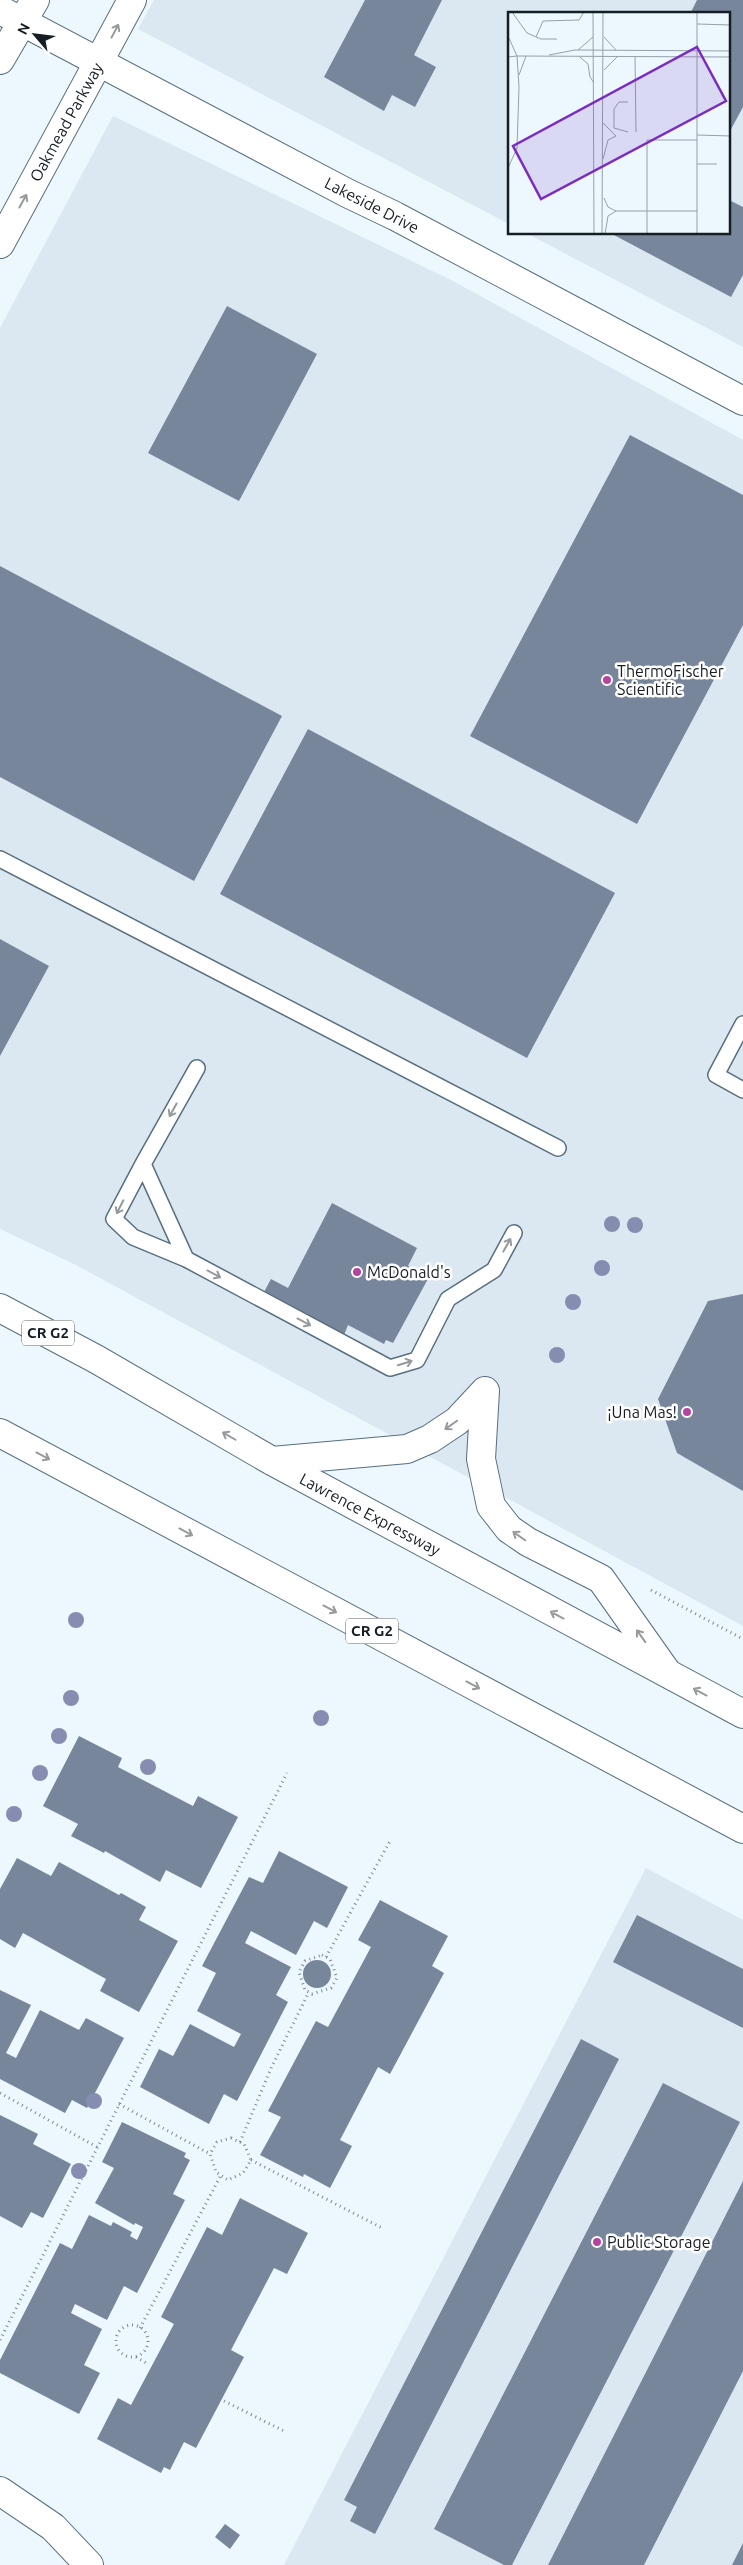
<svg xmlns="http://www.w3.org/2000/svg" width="743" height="2565" font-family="Ubuntu,sans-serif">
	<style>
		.built { fill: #dbe8f1 }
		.building { fill: #78869c }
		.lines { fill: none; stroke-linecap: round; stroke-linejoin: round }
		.service-casing { stroke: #586f7f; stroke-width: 18 }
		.tertiary-casing { stroke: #586f7f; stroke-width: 30 }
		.secondary-casing { stroke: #586f7f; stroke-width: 30 }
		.trunk-casing { stroke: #586f7f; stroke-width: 30 }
		.path { stroke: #7f8990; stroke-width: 3; stroke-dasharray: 1 4; stroke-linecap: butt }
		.service { stroke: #fff; stroke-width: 15 }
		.tertiary { stroke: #fff; stroke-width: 28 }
		.secondary { stroke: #fff; stroke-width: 28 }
		.trunk { stroke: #fff; stroke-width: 28 }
		.tree { fill: #868db0 }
		.oneway { stroke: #969a9c }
		.poi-dot { fill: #b444a0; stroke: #fff; stroke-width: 2 }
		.labels { text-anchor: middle; stroke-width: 5; stroke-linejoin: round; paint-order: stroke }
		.shield { fill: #fff; stroke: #5b6266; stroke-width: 1 }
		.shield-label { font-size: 15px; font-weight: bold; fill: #151e24 }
		.street-label { font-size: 16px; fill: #151e24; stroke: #fff }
		.poi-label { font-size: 16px; fill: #151e24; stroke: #fff; text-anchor: start }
		.inset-road { fill: none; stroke: #96a0a7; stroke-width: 1 }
		.view { fill: #7b2cbf; fill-opacity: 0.15; stroke: #7b2cbf; stroke-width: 2.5 }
		.inset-edge { fill: none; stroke: #151e24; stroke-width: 2.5 }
	</style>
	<rect width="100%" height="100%" fill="#ecf7fe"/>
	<path class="built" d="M154 0H743V347L528 234H729V14H509V224L138 29Z
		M113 116 453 281 743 440V1626L74 1264 0 1229V328Z
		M646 1868 743 1920V2565H284Z"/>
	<path class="building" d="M365 0H442L414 55 436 67 415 107 392 95 384 111 324 77Z
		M697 0H743V107L729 133V14H690Z
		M729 200 743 207V275L731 297 612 234H729Z
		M227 306 317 354 239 501 148 453Z
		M630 435 743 495V625L637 824 470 736Z
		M0 566 282 716 194 881 0 777Z
		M308 729 615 893 527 1058 220 894Z
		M0 939 49 966 0 1056Z
		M332 1203 417 1248 408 1266 429 1277 393 1343 386 1340 384 1344 348 1325 344 1335 264 1292 271 1279 288 1288Z
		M743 1294V1491L677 1453 658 1399 708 1301Z
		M79 1736 122 1758 118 1767 193 1806 198 1796 238 1817 201 1888 166 1870 160 1882 105 1851 104 1853 71 1836 78 1824 43 1806Z
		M279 1851 348 1887 327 1928 314 1921 296 1955 251 1931 245 1943 291 1967 276 1995 288 2002 237 2101 224 2094 209 2124 140 2087 159 2049 173 2056 190 2024 234 2047 241 2034 197 2011 216 1973 202 1966 249 1877 263 1883Z
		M17 1858 51 1876 59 1862 119 1895 121 1893 146 1907 139 1920 178 1941 139 2012 100 1991 106 1979 23 1933 15 1948 0 1939V1889Z
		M380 1900 448 1936 432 1966 444 1973 390 2074 378 2067 340 2140 352 2146 330 2188 304 2174 303 2177 260 2155 281 2117 268 2111 316 2021 328 2027 371 1947 358 1940Z
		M637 1915 743 1969V2028L613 1962Z
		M303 1974a14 14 0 1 1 28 0a14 14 0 1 1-28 0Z
		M0 1990 31 2005 6 2053 16 2058 40 2010 79 2030 86 2018 124 2038 87 2108 72 2100 65 2113 0 2079Z
		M581 2039 619 2059 375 2534 350 2521 357 2507 344 2500Z
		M663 2083 740 2122 512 2565H504L434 2529Z
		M0 2115 38 2134 33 2144 71 2164 43 2218 31 2212 22 2228 0 2216Z
		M122 2122 186 2153 184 2157 190 2160 173 2194 185 2200 137 2293 124 2286 107 2320 75 2304 71 2313 102 2329 84 2365 100 2373 79 2414 0 2373V2360L60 2243 72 2249 89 2215 111 2226 113 2222 132 2232 130 2236 137 2240 143 2227 135 2223 134 2225 95 2203 114 2168 102 2162Z
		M743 2181V2371L644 2565H548Z
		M240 2198 308 2233 287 2274 274 2268 231 2350 244 2357 196 2448 184 2442 170 2470 164 2467 161 2473 97 2439 118 2398 131 2405 174 2324 161 2317 207 2227 222 2235Z
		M225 2524 240 2535 230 2549 215 2537Z
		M743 2543V2565H732Z"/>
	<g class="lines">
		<g class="service-casing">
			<path id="service" d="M0 859 558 1148
				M743 1024 716 1075 743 1090
				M197 1068 143 1164 186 1259 390 1368 417 1360 448 1299 494 1270 514 1233
				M143 1164 114 1219 133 1237 186 1259"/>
		</g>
		<g class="tertiary-casing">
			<path id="tertiary" d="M0 10 347 193 395 216 743 401
				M0 2491 53 2527 89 2565"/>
		</g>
		<g class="secondary-casing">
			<path id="secondary" d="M0 60 35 0
				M0 244 132 0"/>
		</g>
		<g class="trunk-casing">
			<path id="trunk" d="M0 1308 96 1359 272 1461 743 1714
				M485 1391 481 1459 491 1506 509 1529 528 1542 601 1579 666 1671
				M0 1433 743 1829
				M272 1461 407 1449 430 1439 457 1421 485 1391"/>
		</g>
		<path class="path" d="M651 1590 743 1639
			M322 1955 330 1959 337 1978 331 1988 312 1994 305 1990 299 1972 305 1961Z
			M326 1957 390 1841
			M0 2093 97 2147
			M119 2104 210 2154
			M231 2138 244 2144 251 2160 243 2173 228 2180 216 2172 210 2154 217 2142Z
			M240 2142 272 2066 309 1992
			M251 2160 384 2229
			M116 2341a16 16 0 1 1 32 0a16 16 0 1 1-32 0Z
			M140 2328 221 2175
			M0 2340 287 1773
			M136 2357 148 2364
			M224 2401 286 2432"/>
		<use href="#service" class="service"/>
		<use href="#tertiary" class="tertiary"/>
		<use href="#secondary" class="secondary"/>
		<use href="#trunk" class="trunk"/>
	</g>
	<g class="tree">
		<circle cx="612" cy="1224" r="8"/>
		<circle cx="635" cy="1225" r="8"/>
		<circle cx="602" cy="1268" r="8"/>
		<circle cx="573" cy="1302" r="8"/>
		<circle cx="557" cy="1355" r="8"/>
		<circle cx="76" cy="1620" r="8"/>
		<circle cx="71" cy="1698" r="8"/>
		<circle cx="321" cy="1718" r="8"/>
		<circle cx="59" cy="1736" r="8"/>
		<circle cx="148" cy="1767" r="8"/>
		<circle cx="40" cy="1773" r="8"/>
		<circle cx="14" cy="1814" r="8"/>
		<circle cx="94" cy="2101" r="8"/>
		<circle cx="79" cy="2171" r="8"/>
	</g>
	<defs><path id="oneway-shaft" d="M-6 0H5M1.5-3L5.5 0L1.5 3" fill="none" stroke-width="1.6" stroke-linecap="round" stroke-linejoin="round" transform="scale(1.25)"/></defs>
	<g class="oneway">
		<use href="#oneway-shaft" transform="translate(115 31) rotate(-62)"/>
		<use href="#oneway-shaft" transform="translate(23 201) rotate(-61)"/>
		<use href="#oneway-shaft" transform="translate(173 1110) rotate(119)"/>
		<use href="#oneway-shaft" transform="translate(120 1207) rotate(117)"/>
		<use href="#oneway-shaft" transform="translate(507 1245) rotate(-61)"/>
		<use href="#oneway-shaft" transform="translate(214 1274) rotate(28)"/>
		<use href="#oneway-shaft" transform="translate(304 1322) rotate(28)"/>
		<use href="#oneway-shaft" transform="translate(405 1363) rotate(-17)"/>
		<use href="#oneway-shaft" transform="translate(451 1425) rotate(145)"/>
		<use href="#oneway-shaft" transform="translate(229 1436) rotate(-150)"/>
		<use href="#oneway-shaft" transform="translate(43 1456) rotate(28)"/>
		<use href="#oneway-shaft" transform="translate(186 1532) rotate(28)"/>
		<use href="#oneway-shaft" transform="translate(519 1536) rotate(-145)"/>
		<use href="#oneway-shaft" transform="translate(330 1609) rotate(28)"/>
		<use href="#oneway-shaft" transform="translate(557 1615) rotate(-152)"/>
		<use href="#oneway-shaft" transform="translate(641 1636) rotate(-125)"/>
		<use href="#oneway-shaft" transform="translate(473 1685) rotate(28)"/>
		<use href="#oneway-shaft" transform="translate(700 1692) rotate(-152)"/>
	</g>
	<g class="poi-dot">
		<circle cx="607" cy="680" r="5"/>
		<circle cx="357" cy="1272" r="5"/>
		<circle cx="687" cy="1412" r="5"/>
		<circle cx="597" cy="2242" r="5"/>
	</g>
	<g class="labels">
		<g class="shield">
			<rect x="22" y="1320.5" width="52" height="25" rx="4"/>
			<rect x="346" y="1618.5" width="52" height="25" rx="4"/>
		</g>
		<g class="shield-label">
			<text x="48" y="1338">CR G2</text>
			<text x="372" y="1636">CR G2</text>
		</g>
		<g class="street-label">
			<text transform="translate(66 122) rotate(-61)" y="6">Oakmead Parkway</text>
			<text transform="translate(372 205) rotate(27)" y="6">Lakeside Drive</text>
			<text transform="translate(370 1514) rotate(28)" y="6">Lawrence Expressway</text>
		</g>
		<g class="poi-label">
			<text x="617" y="677">ThermoFischer<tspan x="617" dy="18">Scientific</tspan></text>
			<text x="367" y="1278">McDonald's</text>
			<text x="677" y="1418" text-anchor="end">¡Una Mas!</text>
			<text x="607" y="2248">Public Storage</text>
		</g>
	</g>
	<g transform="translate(508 12)">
		<rect width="222" height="222" fill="#ecf7fe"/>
		<path class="inset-road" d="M4 0 19 21 33 27H49M85 0 86 222M189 0V222M189 12 223 13M0 24 9 44 223 45M28 25 35 9 71 8 76 0M96 25 108 38M70 38 85 25M41 43 67 38 223 39M0 45 9 44 11 75 9 136 0 156M72 45 80 52 82 65 86 71M127 45 128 120M96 58 109 45M11 63 18 44M120 90H111L106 97V116L120 120M95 111 108 124M189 123 223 124M95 147 100 128 108 124M189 152H209M96 186 100 195 108 199M108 199H189M94 222 95 0M97 222 100 204 108 199M139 222V128H189"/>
		<path class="view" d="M189 35 218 89 33 187 5 134Z"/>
		<rect width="222" height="222" class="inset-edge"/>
	</g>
	<g transform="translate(35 35) rotate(298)" stroke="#ffffff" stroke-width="4" paint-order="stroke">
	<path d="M0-4L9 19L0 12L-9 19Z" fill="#151e24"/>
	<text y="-8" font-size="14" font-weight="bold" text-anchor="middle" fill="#151e24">N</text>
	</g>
</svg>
